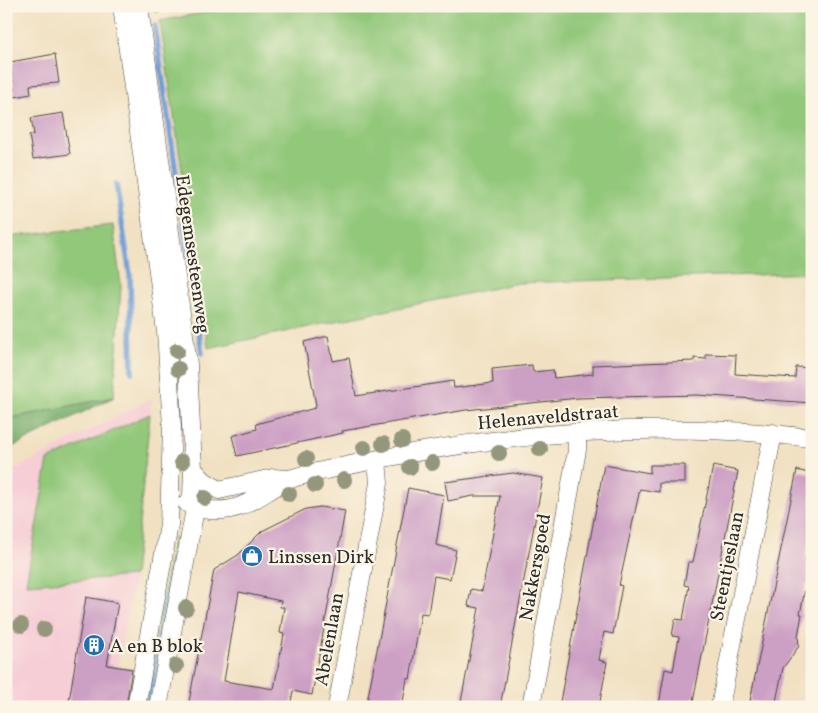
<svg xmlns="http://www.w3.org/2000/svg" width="818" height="713" font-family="Vollkorn,serif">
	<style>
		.built { fill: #f6cfd6 }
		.green { fill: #92c87a; stroke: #5e7a52 }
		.forest { fill: #75ac6a; stroke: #506c4a }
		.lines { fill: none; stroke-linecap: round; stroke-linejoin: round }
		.stream { stroke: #6f9dd7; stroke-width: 5.5 }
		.building { fill: #cc9fc4; fill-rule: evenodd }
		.street-casing { stroke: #494642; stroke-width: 19 }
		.path { stroke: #494642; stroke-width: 3; stroke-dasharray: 4 4; stroke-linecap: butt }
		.street { stroke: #fff; stroke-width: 18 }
		.tree { fill: #95977c }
		.labels { text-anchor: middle; stroke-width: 4.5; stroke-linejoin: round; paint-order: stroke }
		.street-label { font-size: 19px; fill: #2b2b2b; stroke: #fcf5e5 }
		.poi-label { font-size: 19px; fill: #2b2b2b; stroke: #fcf5e5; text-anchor: start }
	</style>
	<rect width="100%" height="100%" fill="#fcf5e5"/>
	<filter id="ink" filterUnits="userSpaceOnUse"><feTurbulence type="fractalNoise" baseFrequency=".02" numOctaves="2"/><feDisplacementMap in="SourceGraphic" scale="10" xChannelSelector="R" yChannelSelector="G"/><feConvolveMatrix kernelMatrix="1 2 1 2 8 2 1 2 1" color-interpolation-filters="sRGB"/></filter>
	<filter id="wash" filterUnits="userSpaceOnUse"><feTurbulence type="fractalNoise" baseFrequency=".0096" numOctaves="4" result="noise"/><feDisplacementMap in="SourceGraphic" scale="20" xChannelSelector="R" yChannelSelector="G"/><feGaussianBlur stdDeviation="1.12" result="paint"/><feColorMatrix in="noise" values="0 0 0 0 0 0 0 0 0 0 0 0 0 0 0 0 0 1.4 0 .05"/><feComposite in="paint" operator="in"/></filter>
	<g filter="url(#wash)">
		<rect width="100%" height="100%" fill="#f1e1c2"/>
		<path class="built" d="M152 398 133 584 110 707H6V474Z"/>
		<path class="green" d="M239 6H812V273L518 283 208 348 160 21Z
			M113 225 121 286 114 397 6 419V237Z
			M150 414 134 576 26 584 48 460Z
			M174 537 183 539 153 707H142Z"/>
		<path class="forest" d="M114 397 6 450V419Z"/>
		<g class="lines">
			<path class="stream" d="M155 26 202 353
				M116 184 130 275 132 372
				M147 707 175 555"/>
		</g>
		<g id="blocks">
			<path class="building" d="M55 54 59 83 30 85 31 94 15 97 10 62Z
				M63 113 70 154 33 159 29 135 34 134 31 118Z
				M328 336 333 361 349 358 356 396 453 381 454 388 493 383 492 369 532 365 533 372 553 370 554 378 593 374V365L694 361V358L706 359V354L736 355 735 374 795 378 796 367 812 368V403L697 395 578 398 466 410 342 431 343 433 237 456 232 436 257 429 256 424 315 408 316 405 304 342Z
				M604 465 650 473V465H685V483H659V492L640 489 619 585 622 586 613 634 604 632 599 660 607 662 599 707H559Z
				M713 466 738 471 692 707 659 705 665 669 673 671 679 637 672 636 675 619 683 620 689 586 684 585 688 562H693Z
				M797 470 812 474V526L805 561 812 563V580L806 585 800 614H802L798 636 799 646 783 668 775 706 750 701Z
				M513 473 543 478 500 707H460L479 608 468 606 471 589 482 591 500 496H473L448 501 445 482Z
				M408 488 444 495 436 545 456 550 450 579 434 576 428 614 421 613 410 679H407L402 707H366Z
				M320 507 345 511 312 695 293 691 290 707H188L214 570 238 555 262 531 306 509ZM239 592 281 601 280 607H284L280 633 284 634 274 689 224 681Z
				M86 597 118 603 107 665 132 669 126 707H68Z"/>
		</g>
	</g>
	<g filter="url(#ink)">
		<use href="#blocks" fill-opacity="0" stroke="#494642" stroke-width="1"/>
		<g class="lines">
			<g class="street-casing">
				<path id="street" d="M122 6 166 331 172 427 169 525 136 707
					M139 6 188 364 193 469 192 496 195 509 158 707
					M193 469 204 481 219 490 273 478 288 479
					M187 503C195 508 201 509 211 510 246 513 262 491 290 479 303 474 318 472 331 469 487 434 652 419 812 438
					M337 707 379 483 377 460
					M531 707 577 450V434
					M720 707 773 433"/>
			</g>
			<path class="path" d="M156 12 185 6"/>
			<use href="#street" class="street"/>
		</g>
		<g class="tree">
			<circle cx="177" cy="351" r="8"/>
			<circle cx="178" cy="369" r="8"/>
			<circle cx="402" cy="440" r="8"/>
			<circle cx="383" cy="444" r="8"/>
			<circle cx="364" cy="448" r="8"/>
			<circle cx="540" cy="449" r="8"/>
			<circle cx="499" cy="453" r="8"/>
			<circle cx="306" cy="459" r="8"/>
			<circle cx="182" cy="462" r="8"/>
			<circle cx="432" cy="463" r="8"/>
			<circle cx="410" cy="467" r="8"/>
			<circle cx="344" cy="480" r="8"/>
			<circle cx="315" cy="485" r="8"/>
			<circle cx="289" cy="494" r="8"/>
			<circle cx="205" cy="498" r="8"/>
			<circle cx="186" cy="608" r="8"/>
			<circle cx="21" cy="625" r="8"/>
			<circle cx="44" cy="629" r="8"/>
			<circle cx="176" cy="666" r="8"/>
		</g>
	</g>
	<defs>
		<g id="shop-disc" transform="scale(1.125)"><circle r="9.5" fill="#1f6fb2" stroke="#fcf5e5"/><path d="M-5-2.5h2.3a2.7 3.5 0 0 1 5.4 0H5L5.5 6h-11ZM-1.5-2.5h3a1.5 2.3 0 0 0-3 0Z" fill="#fff"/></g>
		<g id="building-disc" transform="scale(1.125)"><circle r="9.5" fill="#1f6fb2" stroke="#fcf5e5"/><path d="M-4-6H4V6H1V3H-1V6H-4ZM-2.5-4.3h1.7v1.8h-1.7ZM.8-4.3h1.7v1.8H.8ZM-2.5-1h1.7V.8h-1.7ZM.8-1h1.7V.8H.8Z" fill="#fff"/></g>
	</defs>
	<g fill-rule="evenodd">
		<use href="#shop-disc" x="252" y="556"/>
		<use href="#building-disc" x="94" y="645"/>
	</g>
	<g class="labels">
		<g class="street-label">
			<text transform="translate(194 254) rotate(82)" y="7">Edegemsesteenweg</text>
			<text transform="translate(548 416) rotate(-5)" y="7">Helenaveldstraat</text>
			<text transform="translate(726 566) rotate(-79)" y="7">Steentjeslaan</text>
			<text transform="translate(534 567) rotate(-80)" y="7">Nakkersgoed</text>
			<text transform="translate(328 639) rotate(-80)" y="7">Abelenlaan</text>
		</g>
		<g class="poi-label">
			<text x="268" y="563">Linssen Dirk</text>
			<text x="110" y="652">A en B blok</text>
		</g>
	</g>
	<rect width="818" height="713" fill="none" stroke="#fcf5e5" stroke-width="25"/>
</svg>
